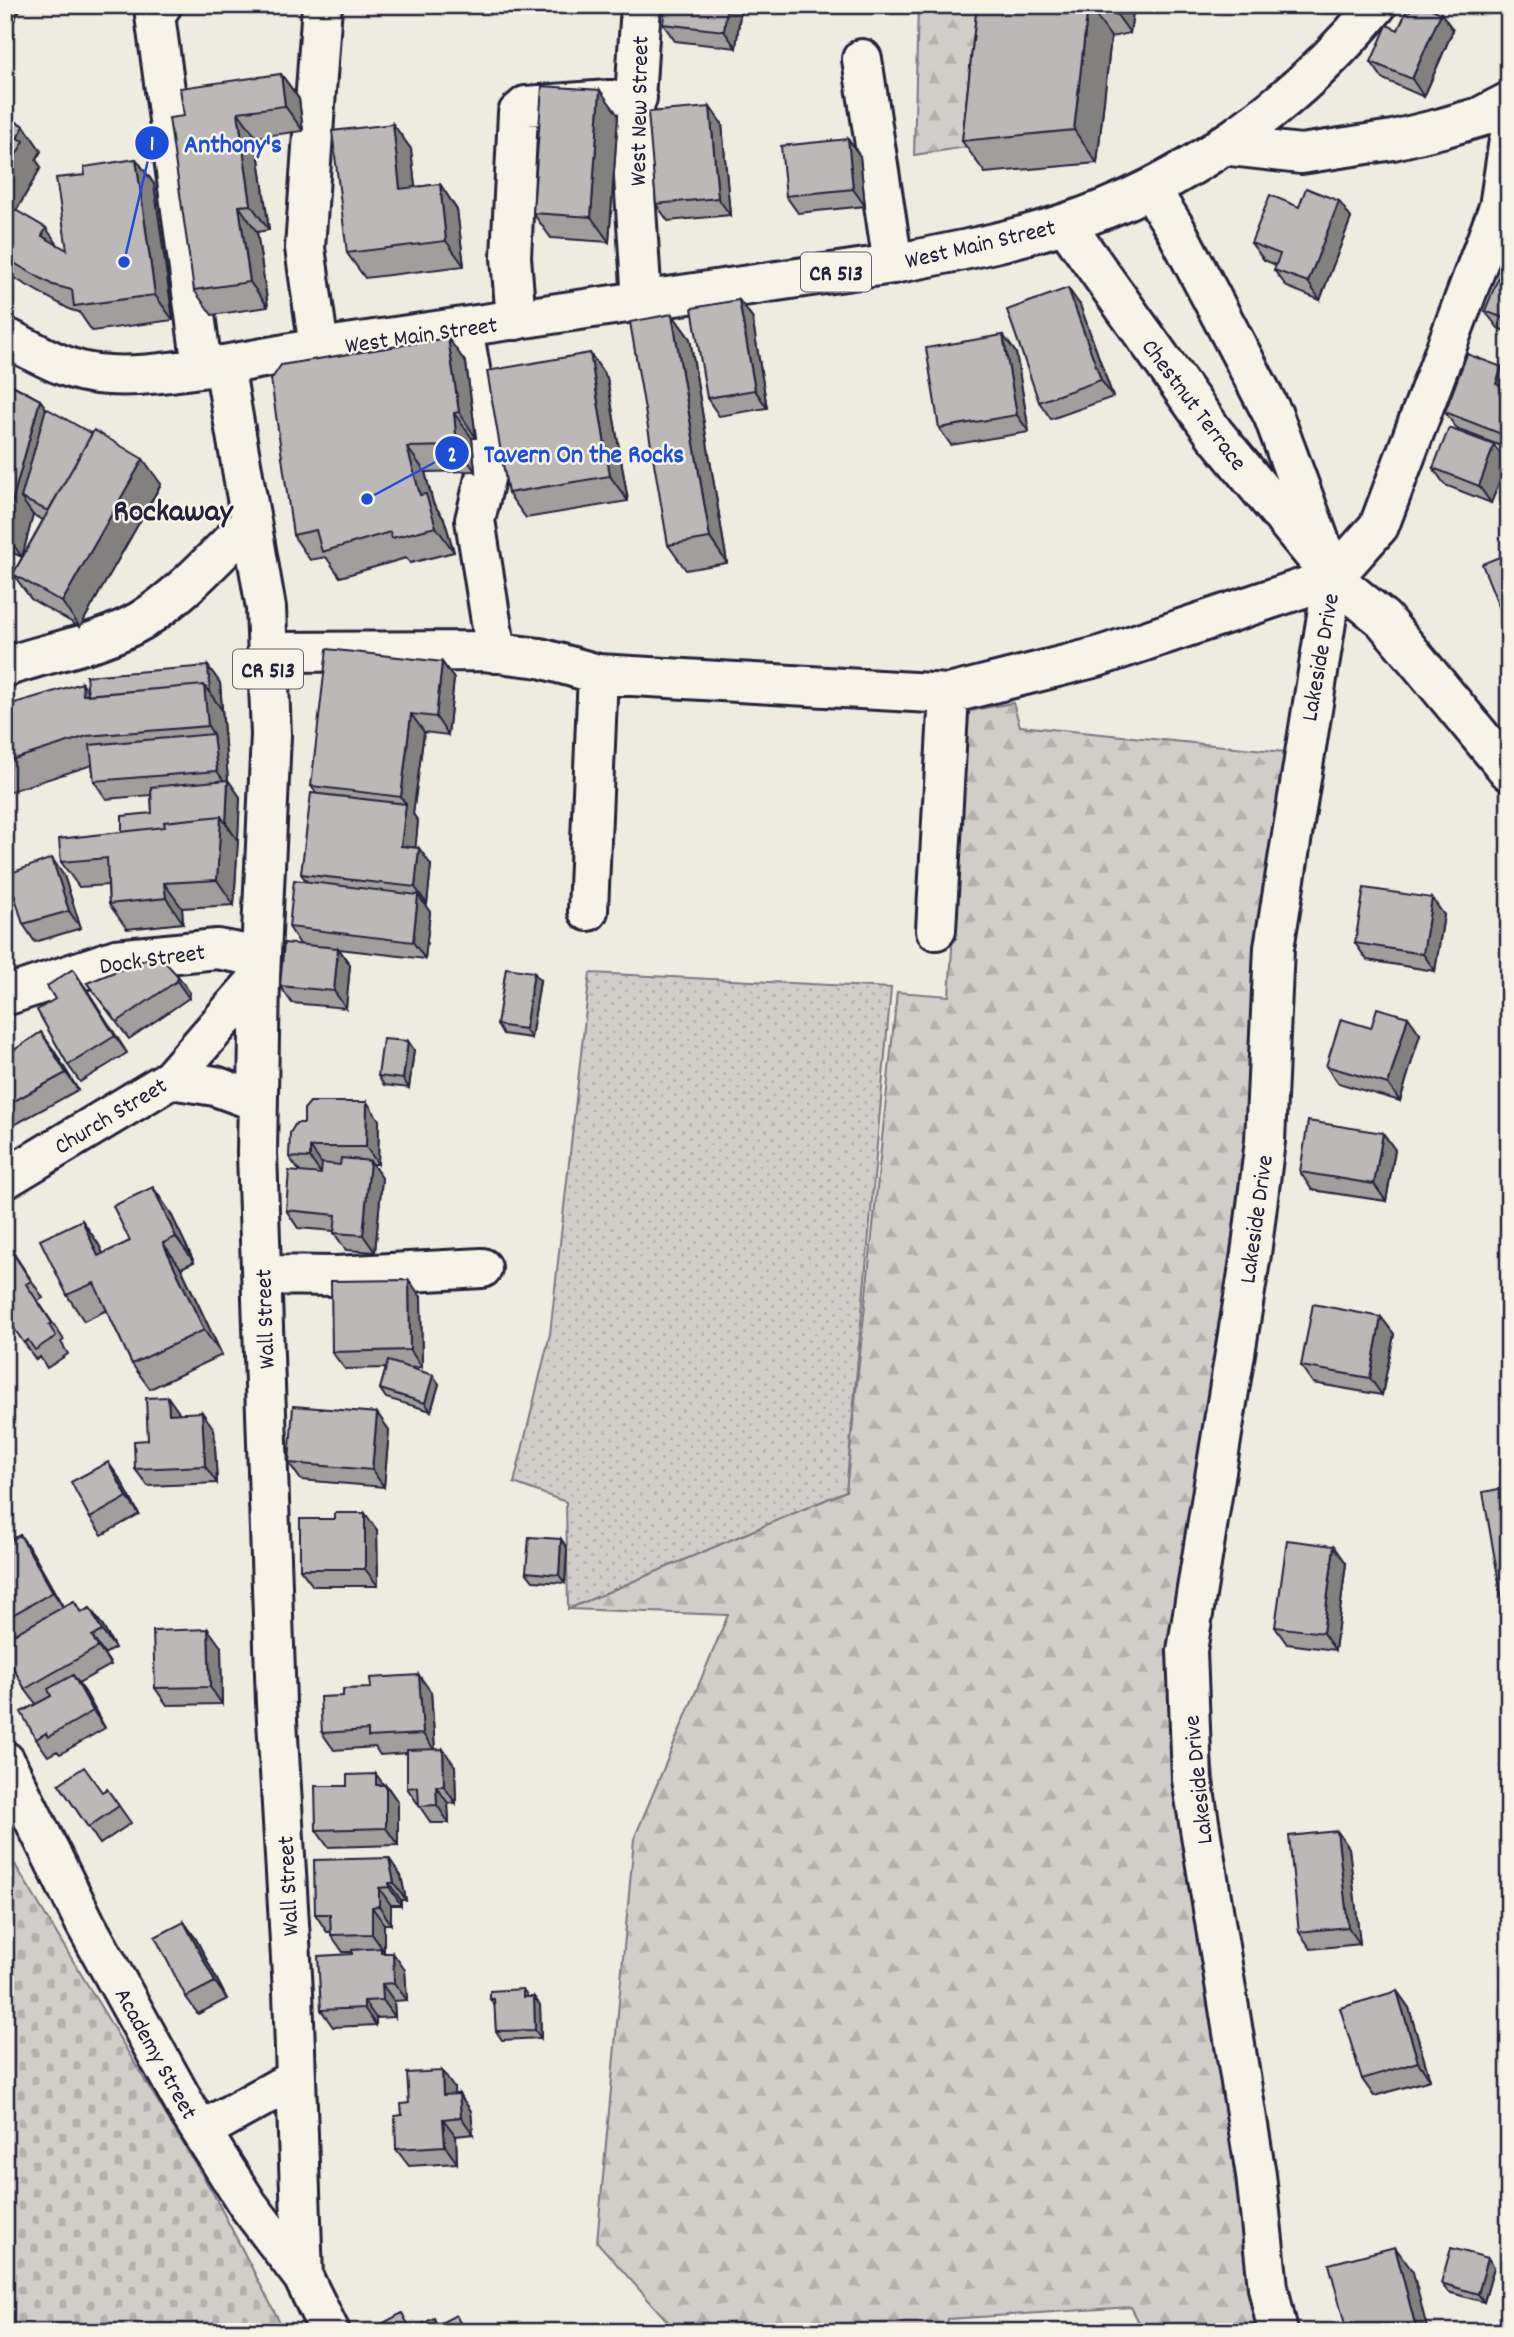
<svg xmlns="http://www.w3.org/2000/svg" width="1514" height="2337" font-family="Dekko,sans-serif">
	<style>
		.forest { fill: url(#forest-firs); stroke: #7a7882; stroke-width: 2 }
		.cemetery { fill: url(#cemetery-stones); stroke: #7a7882; stroke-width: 2 }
		.park { fill: url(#park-dots); stroke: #7a7882; stroke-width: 2 }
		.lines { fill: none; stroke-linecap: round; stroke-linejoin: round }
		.minor-casing { stroke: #22223b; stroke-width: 44 }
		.major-casing { stroke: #22223b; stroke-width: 44 }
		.minor { stroke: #f7f3e8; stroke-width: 38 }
		.major { stroke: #f7f3e8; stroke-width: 38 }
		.wall { fill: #a19e9d; stroke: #22223b; stroke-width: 2 }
		.shaded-wall { fill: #838180; stroke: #22223b; stroke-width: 2 }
		.building { fill: #bbb8b7; stroke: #22223b; stroke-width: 2 }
		.labels { text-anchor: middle; stroke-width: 5; stroke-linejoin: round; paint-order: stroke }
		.shield { fill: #f7f3e8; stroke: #62616f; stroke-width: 2 }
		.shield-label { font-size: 23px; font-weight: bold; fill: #22223b }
		.street-label { font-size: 24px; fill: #22223b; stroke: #f7f3e8 }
		.district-label { font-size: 32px; font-weight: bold; fill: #22223b; stroke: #f7f3e8 }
		.leader { fill: none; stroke: #1d4ed8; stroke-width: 2.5 }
		.callout-dot { fill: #1d4ed8; stroke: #f7f3e8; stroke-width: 2.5 }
		.mark-label { font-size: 21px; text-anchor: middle; font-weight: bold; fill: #fff }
		.callout-label { font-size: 26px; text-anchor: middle; font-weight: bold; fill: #1d4ed8; stroke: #f7f3e8; stroke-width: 5; stroke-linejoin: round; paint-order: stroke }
	</style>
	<defs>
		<pattern id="forest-firs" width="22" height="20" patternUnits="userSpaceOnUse" patternTransform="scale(1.75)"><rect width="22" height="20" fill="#d1cdc9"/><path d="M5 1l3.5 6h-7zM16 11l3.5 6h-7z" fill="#b3b0ae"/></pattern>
		<pattern id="cemetery-stones" width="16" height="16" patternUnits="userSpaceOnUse" patternTransform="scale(1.75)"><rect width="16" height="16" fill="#d1cdc9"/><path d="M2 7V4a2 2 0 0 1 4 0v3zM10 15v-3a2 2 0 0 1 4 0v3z" fill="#b3b0ae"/></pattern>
		<pattern id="park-dots" width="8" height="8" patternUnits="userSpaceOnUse" patternTransform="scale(1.75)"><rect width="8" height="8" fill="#d1cdc9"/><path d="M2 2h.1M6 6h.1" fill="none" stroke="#b3b0ae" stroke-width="1.8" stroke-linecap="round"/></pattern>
	</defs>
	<rect width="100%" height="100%" fill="#eeebe1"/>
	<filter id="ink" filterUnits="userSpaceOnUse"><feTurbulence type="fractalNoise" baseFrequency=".0143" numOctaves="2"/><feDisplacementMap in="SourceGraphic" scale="14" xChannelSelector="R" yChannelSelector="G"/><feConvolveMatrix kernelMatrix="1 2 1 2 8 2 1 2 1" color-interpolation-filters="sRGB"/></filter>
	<g filter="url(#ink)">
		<path class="forest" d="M918 5H997L986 144 914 155Z
			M1013 703 1020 726 1296 753 1190 1554 1274 2332H1144L1131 2307 948 2319 945 2332H677L597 2242 634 1839 728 1615 568 1609 846 1491 897 992 949 996 967 711Z"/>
		<path class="cemetery" d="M5 1848 213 2193 285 2332H5Z"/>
		<path class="park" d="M590 973 891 988 846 1491 568 1609 566 1502 514 1483 550 1334Z"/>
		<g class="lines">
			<g class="minor-casing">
				<path id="minor" d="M162 5 155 15 202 367
					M641 5 632 146 642 301
					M862 59 893 264
					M1222 145 1301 154 1393 140 1442 128 1480 117 1509 102
					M1150 189 1175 228 1273 415 1323 550
					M1065 224 1214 433 1333 578 1383 619 1509 771
					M516 320 511 257 518 113 526 106 637 98
					M463 328 474 392 485 431 489 462 475 520 496 653
					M5 337C32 350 60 368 90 373 134 380 180 370 224 365
					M319 348 305 248 322 5
					M267 652 483 651 540 658 598 674 949 694 1097 657 1333 578
					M5 667C50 651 100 645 142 620 182 595 215 557 249 524
					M588 911 598 674
					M936 930 949 694
					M260 977 257 1153 276 1703 293 1992 303 2277
					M5 996 116 959 217 949 260 957
					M171 1079 215 1086 256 1101
					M262 1275 336 1276 482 1268
					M5 1761 86 1925 189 2112 248 2205 303 2277 330 2332
					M201 2131 295 2079
					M1278 2332 1268 2287 1256 2175 1192 1779 1187 1651 1251 1254 1265 1141 1274 948 1333 578 1379 526 1499 207 1509 140"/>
			</g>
			<g class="major-casing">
				<path id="major" d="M5 1179 171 1079 260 977 271 735 266 608 224 365 319 348 893 264C950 253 1008 242 1063 224 1184 186 1297 103 1377 5"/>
			</g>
			<use href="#minor" class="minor"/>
			<use href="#major" class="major"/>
		</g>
		<path class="wall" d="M741 5 736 48 675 41 663 24Z
			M977 5H1134L1130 33 1111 37 1097 163 985 173 962 141Z
			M1410 11 1441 13 1453 30 1424 97 1383 79 1371 62 1398 30Z
			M281 74 299 99 303 131 256 137 269 230 257 232 268 307 212 315 194 290 184 116Z
			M618 115 609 242 551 238 533 213Z
			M5 116 24 126 41 151 36 160 41 167 16 211 59 246 67 250 85 175 136 159 154 184 173 320 92 331 79 312 71 310 5 273Z
			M393 124 411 149 415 187 440 184 457 210 464 266 365 278 347 253Z
			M722 124 730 215 668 221 656 204Z
			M860 156 865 206 798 213 786 196Z
			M1299 207 1351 218 1320 300 1287 287 1274 270 1276 265 1264 260 1251 243Z
			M1509 265V333L1498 328 1485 311Z
			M739 300 752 317 767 408 719 416 707 398Z
			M1080 305 1113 397 1051 419 1039 402Z
			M672 314 690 339 727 563 686 570 668 545Z
			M1003 335 1016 353 1029 432 951 445 939 428Z
			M466 363 476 438H472L475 471 425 472 433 503 444 519 454 552 410 563 406 558 340 577 326 557 310 560 293 535Z
			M1509 377V449L1457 429 1445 412Z
			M607 378 628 501 526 518 508 493Z
			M5 381 40 400 46 408 161 484 80 627 31 599 13 574 43 520 33 515 22 557 5 549Z
			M1507 463 1491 503 1445 485 1433 468Z
			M442 662 454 679 448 735 424 732 413 814 418 821 415 848 431 865 427 904H424L430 912 425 959 339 949 350 965 346 1008 292 1003 280 986 300 944 289 927 307 882 301 874 316 793 311 786Z
			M208 666 220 683 228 780 240 797 234 905 182 908 183 923 127 929 109 904 108 885 79 887 61 862 122 832 152 813 151 795 106 799 94 781 92 765 5 793V706L88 691Z
			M64 876 81 928 35 942 23 924Z
			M1444 915 1435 971 1367 960 1355 943Z
			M178 976 190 993 189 998 129 1039 87 983Z
			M540 981 531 1038 503 1034 497 1025Z
			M85 987 127 1053 80 1082 68 1065Z
			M1420 1034 1400 1101 1338 1083 1326 1066Z
			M408 1041 414 1050 409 1088 384 1085 378 1076Z
			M53 1049 78 1090 5 1130V1056Z
			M379 1120 378 1164H372L382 1178 375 1252 346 1250 334 1233V1231L298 1228 286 1210 300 1172 289 1157 304 1123Z
			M1383 1133 1395 1150 1386 1201 1312 1190 1300 1172Z
			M170 1212 194 1262 181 1268 222 1355 150 1389 132 1364 107 1310 84 1321 67 1295 82 1220 99 1245 103 1254 130 1241Z
			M5 1240 43 1298 38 1301 64 1340 61 1342 68 1354 47 1368 40 1357 36 1360 9 1320 5 1322Z
			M421 1297 422 1367 408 1368 439 1384 431 1411 386 1398 380 1389 386 1368 345 1369 332 1352Z
			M1381 1317 1394 1334 1382 1395 1313 1383 1301 1366Z
			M179 1413 214 1429 217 1483 148 1486 135 1469 148 1440Z
			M377 1413 389 1430 384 1487 301 1480 289 1463Z
			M120 1479 139 1514 102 1535 90 1518Z
			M377 1530 378 1586H313L300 1569Z
			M20 1535 32 1552 63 1607 74 1601 82 1612 90 1608 102 1625 115 1648 104 1654 111 1665 78 1683 85 1692 105 1728 60 1754 57 1751 48 1756 36 1739V1704L25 1689 5 1653V1544Z
			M561 1539 567 1548 565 1583 533 1581 526 1572Z
			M1334 1546 1346 1563 1335 1650 1287 1644 1275 1627Z
			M221 1647 222 1704 167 1705 155 1688Z
			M431 1692 435 1749 455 1766 456 1804 448 1803 449 1823H431L407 1788V1753L380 1755 375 1747 334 1750 322 1733Z
			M59 1784 102 1792 107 1789 131 1823 100 1844Z
			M386 1785 398 1802V1845L328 1847 316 1830 347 1786Z
			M1337 1831 1349 1848 1360 1944 1311 1949 1299 1932Z
			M401 1876 406 1900H401V1905H391V1924H384V1951H383L405 1970 407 2000 394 2001 395 2017 376 2018V2025L333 2027 321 2010 352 1954V1952H343L331 1935V1932H327L315 1914Z
			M184 1922 196 1939 227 1999 198 2014 186 1997Z
			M523 1989 528 1997H534L540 2005 541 2038 502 2040 496 2031 495 2006 490 1999Z
			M1397 1991 1409 2008 1430 2080 1374 2096 1362 2079Z
			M454 2088V2094H459L471 2111 473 2134 456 2136 457 2163 409 2166 396 2149 402 2115 409 2103Z
			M1494 2267 1484 2302 1448 2292 1441 2283Z"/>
		<path class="shaded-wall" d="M5 5H23L5 36Z
			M727 5H741L736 48 724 31Z
			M1088 5 1111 37 1097 163 1074 130Z
			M1110 5H1134L1130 33Z
			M1441 13 1453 30 1424 97 1412 79Z
			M281 74 299 99 303 131 285 106Z
			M600 90 618 115 609 242 591 217Z
			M710 107 722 124 730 215 718 198Z
			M238 112 256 137 269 230 251 205Z
			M393 124 411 149 418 214 400 189Z
			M24 126 41 151 36 160 41 167 10 222 5 216V174L17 138Z
			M848 139 860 156 865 206 853 189Z
			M136 159 154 184 173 320 155 295Z
			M440 184 457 210 464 266 446 241Z
			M1339 201 1351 218 1320 300 1308 282Z
			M239 206 257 232 268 307 250 282Z
			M46 228 64 253 42 236Z
			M1068 288 1080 305 1113 397 1101 380Z
			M739 300 752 317 767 408 755 390Z
			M672 314 690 339 727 563 710 538Z
			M1003 335 1016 353 1029 432 1017 415Z
			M448 338 466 363 476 438 459 412Z
			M590 353 607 378 628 501 610 476Z
			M1502 367 1509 377V398L1496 384Z
			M40 400 58 425 21 498 33 515 22 557 5 533V527Z
			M454 413 472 438 475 471 457 446Z
			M1494 445 1507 463 1491 503 1479 486Z
			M407 447 425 472 433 503 444 519 454 552 436 527 420 495Z
			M143 459 161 484 80 627 62 602Z
			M442 662 454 679 448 735 436 717Z
			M208 666 220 683 222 710 210 693Z
			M82 683 96 703 83 695Z
			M204 685 222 710 228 780 240 797 238 841 226 824 228 787 217 771 213 734 208 726Z
			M411 714 424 732 413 814 418 821 414 863 401 846 406 804 401 797Z
			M221 816 238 841 234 905 217 880Z
			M419 848 431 865 427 904 415 887Z
			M52 858 64 876 81 928 69 911Z
			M164 883 182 908 183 923 166 898Z
			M418 895 430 912 425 959 413 942Z
			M1432 898 1444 915 1435 971 1423 954Z
			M338 948 350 965 346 1008 334 991Z
			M73 969 85 987 127 1053 115 1036Z
			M534 972 540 981 531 1038 525 1029Z
			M178 976 190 993 189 998 177 981Z
			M1408 1017 1420 1034 1400 1101 1388 1084Z
			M41 1032 53 1049 78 1090 66 1073Z
			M408 1041 414 1050 409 1088 403 1079Z
			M367 1102 379 1120 378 1164 366 1147Z
			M1383 1133 1395 1150 1386 1201 1374 1184Z
			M310 1147 322 1164V1175L310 1158Z
			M370 1161 382 1178 375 1252 363 1235Z
			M153 1187 170 1212 194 1262 176 1237Z
			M82 1220 99 1245 116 1281 98 1256Z
			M163 1243 181 1268 222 1355 204 1330Z
			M409 1280 421 1297 422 1367 410 1350Z
			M1381 1317 1394 1334 1382 1395 1370 1378Z
			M433 1375 439 1384 431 1411 425 1403Z
			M168 1397 180 1414H169Z
			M202 1412 214 1429 217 1483 205 1466Z
			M377 1413 389 1430 384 1487 372 1470Z
			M108 1462 120 1479 139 1514 127 1497Z
			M365 1513 377 1530 378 1586 365 1569Z
			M20 1535 32 1552 65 1610 53 1592Z
			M561 1539 567 1548 565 1583 559 1575Z
			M1334 1546 1346 1563 1335 1650 1323 1633Z
			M90 1608 102 1625 115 1648 102 1631Z
			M208 1629 221 1647 222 1704 210 1687Z
			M92 1636 104 1654 111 1665 98 1647Z
			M73 1675 85 1692 105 1728 93 1711Z
			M419 1675 431 1692 435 1751 423 1734Z
			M443 1749 455 1766 456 1804 444 1786Z
			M376 1774 386 1788V1785L398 1802V1845L386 1828 376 1785Z
			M436 1786 448 1803 449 1823 437 1805Z
			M1337 1831 1349 1848 1360 1944 1348 1927Z
			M389 1858 401 1876 406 1900 394 1883Z
			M389 1883 401 1900V1905L389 1887Z
			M379 1888 391 1905V1924L379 1906Z
			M372 1907 384 1924V1951L372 1934Z
			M184 1922 196 1939 227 1999 215 1982Z
			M393 1953 405 1970 407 2000 394 1983Z
			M382 1984 394 2001 395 2017 383 2000Z
			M1397 1991 1409 2008 1430 2080 1418 2062Z
			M534 1997 540 2005 541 2038 535 2030Z
			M364 2001 376 2018V2025L364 2008Z
			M442 2071 454 2088 455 2112 443 2095Z
			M459 2094 471 2111 473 2134 461 2117Z
			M443 2119 456 2136 457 2163 445 2146Z
			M1395 2247 1413 2272 1428 2332H1417Z
			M1488 2258 1494 2267 1484 2302 1478 2294Z"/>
		<path class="building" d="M665 5H727L724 31 663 24Z
			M977 5H1088L1074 130 962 141Z
			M1413 5H1423L1441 13 1412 79 1371 62 1387 25 1398 30 1407 10 1410 11Z
			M281 74 285 106 238 112 251 205 239 206 250 282 194 290 169 118 184 116 180 88Z
			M542 86 600 90 591 217 533 213Z
			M710 107 718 198 656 204 648 112Z
			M5 116 24 126 17 138 24 141 5 174Z
			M393 124 400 189 440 184 446 241 347 253 332 131Z
			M848 139 853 189 786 196 781 146Z
			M136 159 155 295 74 306 72 290 53 285 5 258V204L46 228 42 236 67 250 56 178 85 175 84 167Z
			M1306 188 1339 201 1308 282 1274 270 1280 254 1251 243 1270 195 1299 207Z
			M1504 263 1509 265V320L1485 311Z
			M1068 288 1101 380 1039 402 1007 310Z
			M739 300 755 390 707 398 692 308Z
			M672 314 710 538 668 545 630 322Z
			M1003 335 1017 415 939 428 926 348Z
			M448 338 459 412 454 413 457 446 407 447 420 495 426 494 436 527 392 538 390 532 322 552 316 530 293 535 271 380 281 365Z
			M590 353 610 476 508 493 487 371Z
			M1467 354 1502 367 1496 384 1509 389V437L1445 412Z
			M5 381 40 400 5 527Z
			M46 408 92 434 48 511 21 498Z
			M1449 428 1494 445 1479 486 1433 468Z
			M94 430 143 459 62 602 13 574Z
			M1509 553V623L1506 624 1482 564Z
			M327 649 442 662 436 717 411 714 401 797 311 786Z
			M208 666 210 693 204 685 88 695 86 676Z
			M82 683 83 695 204 685 208 726 87 736 5 762V706Z
			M213 734 217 771 94 781 90 745Z
			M228 780 226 824 221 816 164 822 165 827 122 832V816L152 813 151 787Z
			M311 793 406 804 401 846 419 848 415 887 301 874Z
			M221 816 217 880 164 883 166 898 109 904 107 858 61 862 59 839 165 827 164 822Z
			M52 858 69 911 23 924 8 874Z
			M294 880 418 895 413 942 289 927Z
			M1364 888 1432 898 1423 954 1355 943Z
			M284 943 338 948 334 991 280 986Z
			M149 958 163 960 178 976 177 981 117 1022 87 983Z
			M506 968 534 972 525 1029 497 1025Z
			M73 969 115 1036 68 1065 37 1010 55 999 47 986Z
			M1377 1008 1408 1017 1388 1084 1326 1066 1341 1019 1371 1028Z
			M41 1032 66 1073 5 1106V1056Z
			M383 1039 408 1041 403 1079 378 1076Z
			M310 1102H367L366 1147H310V1158L289 1157 290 1133 296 1123H304V1109Z
			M1308 1121 1383 1133 1374 1184 1300 1172Z
			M341 1158 370 1161 363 1235 334 1233 336 1215 286 1210 289 1171 321 1174 322 1163 340 1165Z
			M153 1187 176 1237 163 1243 204 1330 132 1364 94 1283 67 1295 40 1240 82 1220 98 1256 130 1241 113 1206Z
			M5 1241 31 1281 26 1284 52 1323 49 1325 56 1336 35 1350 28 1340 24 1343 5 1315Z
			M409 1280 410 1350 332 1352 331 1281Z
			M1313 1304 1381 1317 1370 1378 1301 1366Z
			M388 1361 433 1375 425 1403 380 1389Z
			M168 1397 169 1414 202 1412 205 1466 135 1469 134 1441 148 1440 146 1398Z
			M293 1406 377 1413 372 1470 289 1463Z
			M108 1462 127 1497 90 1518 71 1482Z
			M1509 1487V1610L1504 1611 1483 1492Z
			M335 1513H365V1569H300V1519H335Z
			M20 1535 53 1592 5 1619V1544Z
			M529 1537 561 1539 559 1575 526 1572Z
			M1287 1540 1334 1546 1323 1633 1275 1627Z
			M74 1601 81 1613 90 1608 102 1631 92 1636 98 1647 25 1689 5 1653V1639Z
			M208 1629 210 1687 155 1688 153 1631Z
			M73 1675 93 1711 48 1737 46 1733 36 1739 21 1712 51 1696 48 1689Z
			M419 1675 423 1734 368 1737V1730L322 1733 320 1697 343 1696V1689L371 1688 370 1678Z
			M443 1749 444 1786H436L437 1805 419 1806 418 1787 407 1788V1750Z
			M84 1767 102 1792 107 1789 119 1806 88 1827 59 1784Z
			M376 1774V1785H386V1828L316 1830 315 1786H347V1775Z
			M1337 1831 1348 1927 1299 1932 1289 1836Z
			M389 1858 394 1883H389V1887L379 1888V1906L372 1907V1934L331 1935 330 1914H315L314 1860Z
			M184 1922 215 1982 186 1997 155 1937Z
			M381 1948V1953H393L394 1983 382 1984 383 2000 364 2001V2008L321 2010 318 1956 352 1954V1950Z
			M523 1989V1997H534L535 2030 496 2031 494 1999H490V1991Z
			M1397 1991 1418 2062 1362 2079 1340 2008Z
			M442 2071 443 2095 459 2094 461 2117 443 2119 445 2146 396 2149 395 2116 402 2115 401 2104 409 2103 407 2073Z
			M1395 2247 1417 2332H1347L1329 2264Z
			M1451 2248 1488 2258 1478 2294 1441 2283Z
			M402 2313 411 2330 434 2318 437 2325 456 2315 465 2332H376L374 2328Z"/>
	</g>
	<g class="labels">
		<g class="shield">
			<rect x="801" y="252.5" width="70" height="39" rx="5"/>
			<rect x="233" y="649.5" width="70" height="39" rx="5"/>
		</g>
		<g class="shield-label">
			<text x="836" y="280">CR 513</text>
			<text x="268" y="677">CR 513</text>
		</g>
		<g class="street-label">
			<text transform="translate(638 111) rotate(-89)" y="8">West New Street</text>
			<text transform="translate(980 243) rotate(-13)" y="8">West Main Street</text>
			<text transform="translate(421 334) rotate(-8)" y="8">West Main Street</text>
			<text transform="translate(1195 404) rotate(53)" y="8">Chestnut Terrace</text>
			<text transform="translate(1319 657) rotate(-80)" y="8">Lakeside Drive</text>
			<text transform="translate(152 958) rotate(-8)" y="8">Dock Street</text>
			<text transform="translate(110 1115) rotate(-31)" y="8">Church Street</text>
			<text transform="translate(1255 1219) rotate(-82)" y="8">Lakeside Drive</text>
			<text transform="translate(264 1319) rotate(-92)" y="8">Wall Street</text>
			<text transform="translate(1197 1780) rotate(-96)" y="8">Lakeside Drive</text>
			<text transform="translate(287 1886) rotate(-93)" y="8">Wall Street</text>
			<text transform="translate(157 2053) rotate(61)" y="8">Academy Street</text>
		</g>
		<g class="district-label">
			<text x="173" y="520">Rockaway</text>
		</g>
	</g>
	<path class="leader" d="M124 262L152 143M367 499L452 453"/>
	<g class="callout-dot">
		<circle cx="124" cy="262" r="7"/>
		<circle cx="367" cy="499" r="7"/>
		<circle cx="152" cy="143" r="18"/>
		<circle cx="452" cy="453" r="18"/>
	</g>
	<g class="mark-label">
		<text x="152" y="150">1</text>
		<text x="452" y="461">2</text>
	</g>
	<g class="callout-label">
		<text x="233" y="152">Anthony's</text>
		<text x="584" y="462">Tavern On the Rocks</text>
	</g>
	<rect width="1514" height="2337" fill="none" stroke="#f7f3e8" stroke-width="28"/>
	<rect x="14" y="14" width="1486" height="2309" fill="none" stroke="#22223b" stroke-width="2.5" filter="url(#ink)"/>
</svg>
